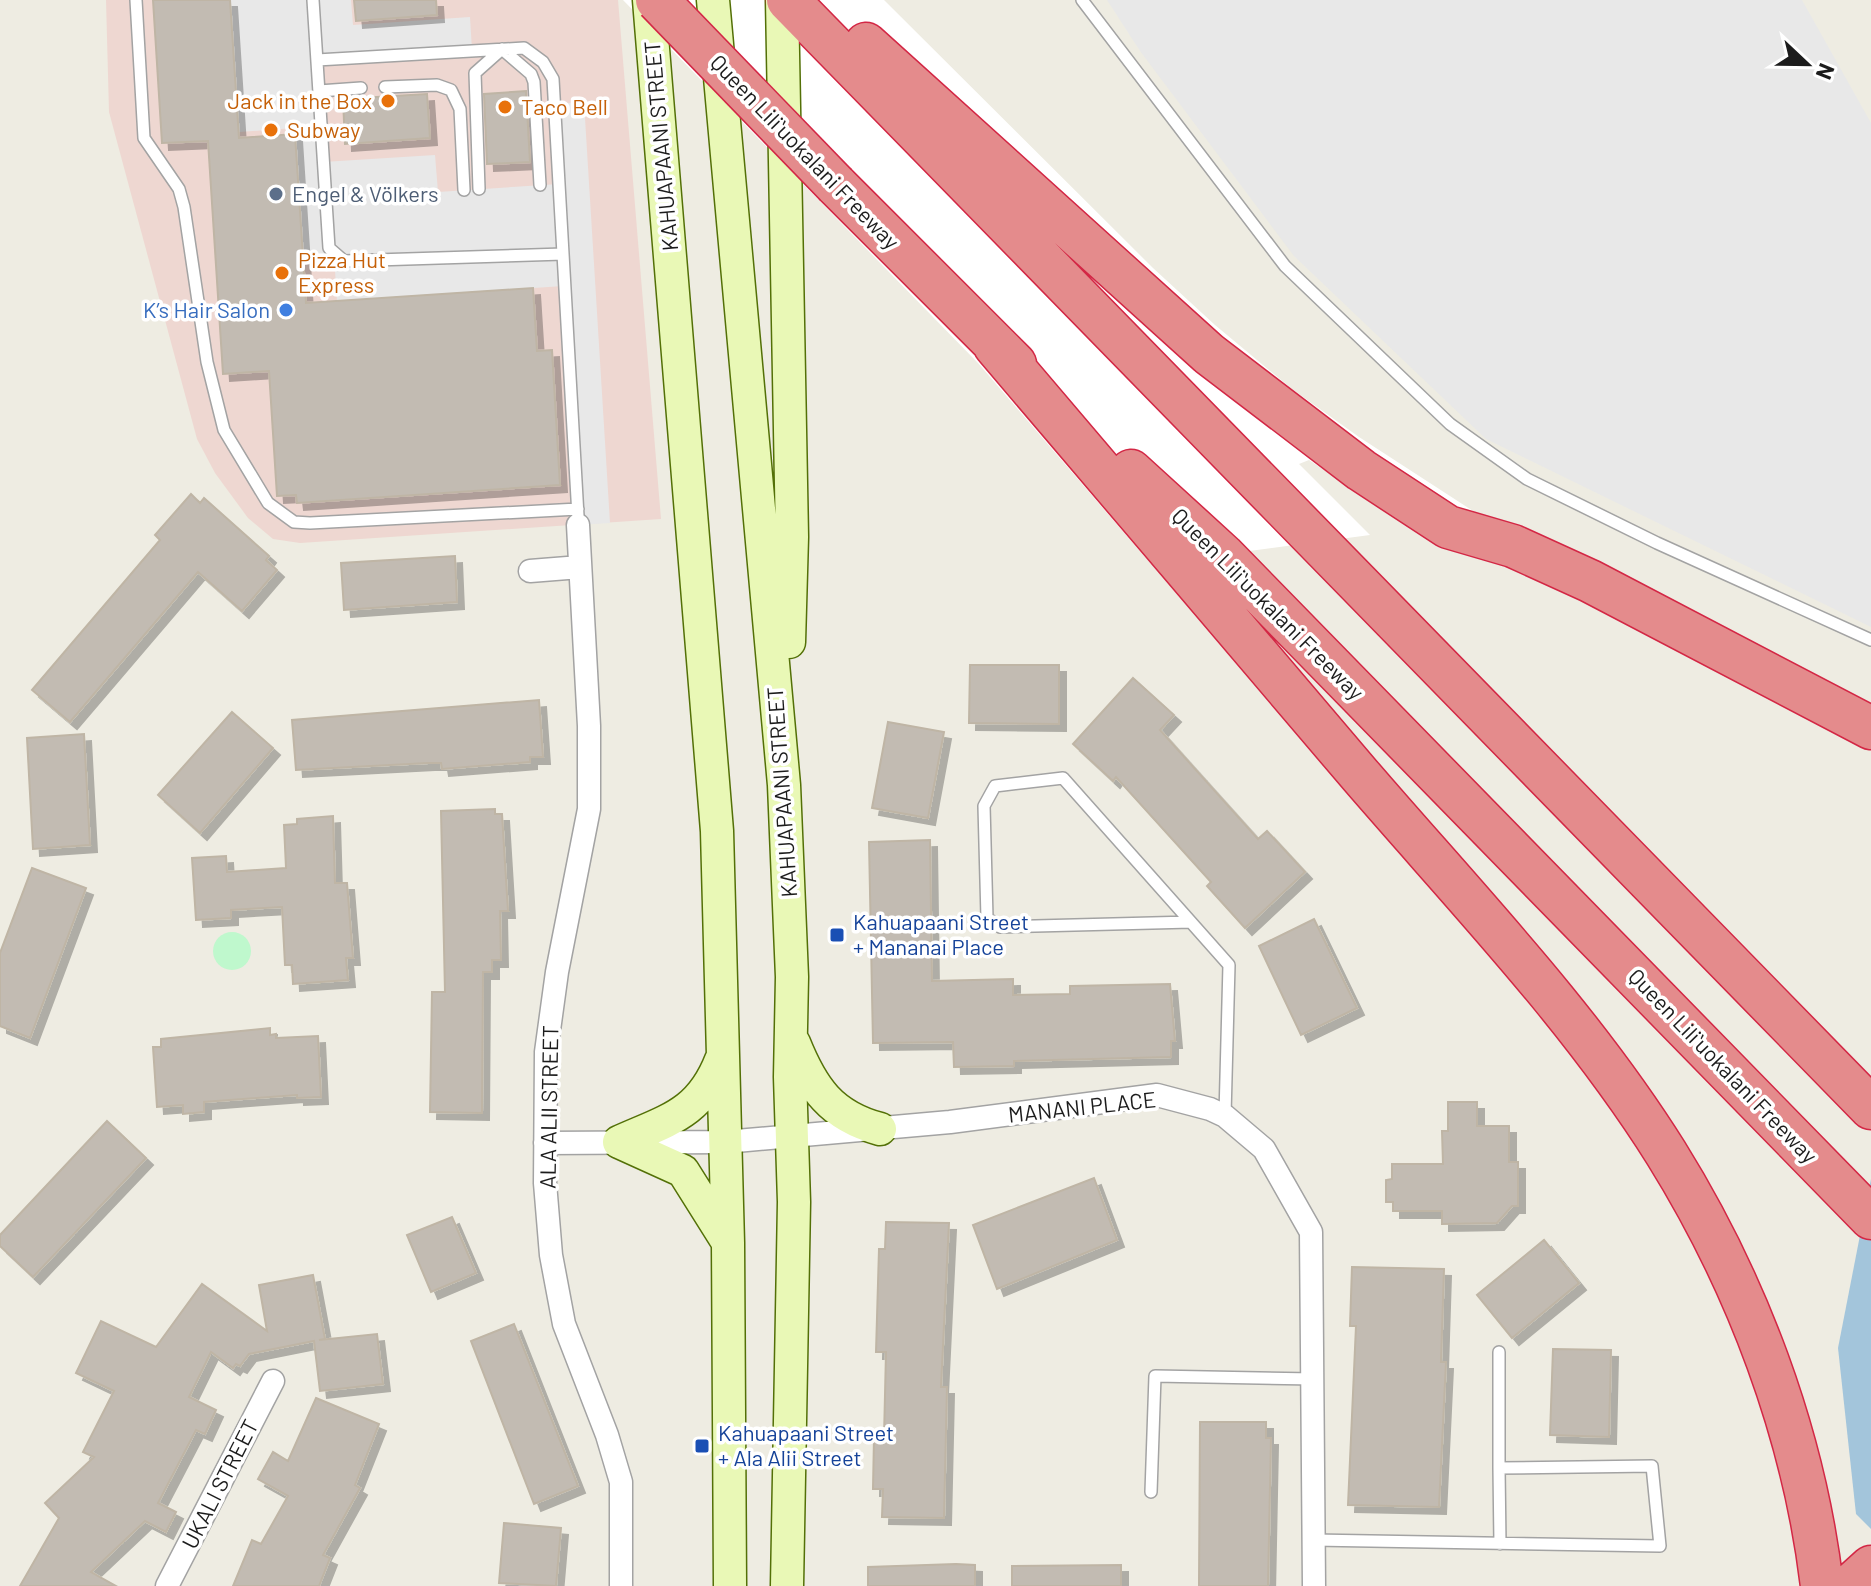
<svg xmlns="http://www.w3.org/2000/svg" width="1871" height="1586" font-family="Barlow,sans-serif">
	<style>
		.commercial { fill: #eed7d1 }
		.park { fill: #bff8cd }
		.parking { fill: #e8e8e8 }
		.water { fill: #a3c5db }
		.pier { fill: #fff }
		.building { fill: #c2bbb2; stroke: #bfb5a5; stroke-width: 2; filter: url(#shadow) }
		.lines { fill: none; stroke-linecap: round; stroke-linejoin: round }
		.lane-casing { stroke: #a3a3a3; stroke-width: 14 }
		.street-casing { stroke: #a3a3a3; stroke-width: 25 }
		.secondary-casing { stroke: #537007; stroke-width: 35 }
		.highway-casing { stroke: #d32745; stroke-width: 45 }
		.lane { stroke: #fff; stroke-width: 11 }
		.street { stroke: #fff; stroke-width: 22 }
		.secondary { stroke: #e9f8b6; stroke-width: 32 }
		.highway { stroke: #e48b8c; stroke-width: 42 }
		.highway-bridge-casing { stroke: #d32745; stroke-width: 45; stroke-linecap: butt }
		.highway-bridge { stroke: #e48b8c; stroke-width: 42 }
		.food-dot { fill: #e8710a; stroke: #fff; stroke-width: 3 }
		.service-dot { fill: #5c6f8a; stroke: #fff; stroke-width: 3 }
		.shop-dot { fill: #3f7fe0; stroke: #fff; stroke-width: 3 }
		.transit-dot { fill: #1a4fb4; stroke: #fff; stroke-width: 3 }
		.labels { text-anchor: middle; stroke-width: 7; stroke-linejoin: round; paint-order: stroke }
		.food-label { font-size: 22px; fill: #c56008; stroke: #fff; text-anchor: start }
		.street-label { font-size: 22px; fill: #1c1c1c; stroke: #fff }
		.service-label { font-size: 22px; fill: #4e5e75; stroke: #fff; text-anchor: start }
		.shop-label { font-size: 22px; fill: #366cbe; stroke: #fff; text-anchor: end }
		.transit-label { font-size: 22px; fill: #164399; stroke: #fff; text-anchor: start }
	</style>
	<defs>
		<filter id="shadow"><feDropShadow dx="7" dy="7" stdDeviation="0" flood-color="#0004"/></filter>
	</defs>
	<rect width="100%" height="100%" fill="#eeece2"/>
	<path class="commercial" d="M106 0H618L661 519 300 543 273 539 248 518 215 473 197 439 109 112Z"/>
	<path class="park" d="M213 951a19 19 0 1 1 38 0a19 19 0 1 1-38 0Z"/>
	<path class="parking" d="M230 0H351L353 25 470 17 472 50 317 60 323 162 435 155 438 192 559 184 554 104 584 102 610 523 578 525 563 286 337 301 334 255 303 257 295 128 239 132Z
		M1107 0H1802L1871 123V627L1486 439 1294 256 1140 51Z"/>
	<path class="water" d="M1871 1179V1529L1856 1514 1838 1348Z"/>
	<path class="pier" d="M623 0H884L1153 268 1215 325 1292 389 1359 437 1490 522 1415 531 1309 460 1299 464 1370 535 1151 564 978 363Z"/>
	<path class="building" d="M153 0H230L239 138 295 134 306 303 533 288 537 351 552 350 560 485 297 503 296 495 277 496 269 371 223 374 208 141 162 143Z
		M354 0H436L437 15 356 21Z
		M526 91 530 162 487 164 484 94Z
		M427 94 430 138 345 144 343 99Z
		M191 494 200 503 204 498 269 556 266 560 277 570 242 611 198 572 70 722 32 690 160 540 155 535Z
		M455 556 457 602 344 610 341 563Z
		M970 665H1059V724L969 723Z
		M1133 678 1174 715 1160 730 1258 839 1267 831 1305 872 1245 928 1207 886 1211 882 1116 777 1113 781 1073 744Z
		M539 700 543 757H530V762L442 769 441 763H428L296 770 292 720Z
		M232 712 273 748 200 833 158 795Z
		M888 722 944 732 928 818 872 808Z
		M84 734 90 845 33 849 27 738Z
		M495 809V814H502L508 911H500L501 960H492V972H483L482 1113 430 1112 432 992H445L441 811Z
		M333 816 335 883H347L353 958H346L348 980 293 984 292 965H285L282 907 231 910V918L196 920 192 858 226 856 227 872 286 868 284 825 297 824V819Z
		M930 840 932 981 1013 979V995L1070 994V986L1170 984 1175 1041H1171V1057L1014 1061V1066L954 1067 953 1042 873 1043 869 842Z
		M32 868 86 888 30 1038 0 1026V953Z
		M1314 919 1357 1008 1301 1035 1259 946Z
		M270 1028V1035L276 1034V1038L318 1036 321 1097 297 1098V1095L204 1102V1112L183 1114V1105L157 1107 153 1047H161V1039Z
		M1448 1102H1477V1126H1509V1162H1518V1206H1512L1497 1223 1442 1224V1211H1393V1202H1386V1180L1392 1179V1164H1443L1442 1131H1448Z
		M107 1121 146 1158 33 1277 0 1246V1235Z
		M1094 1178 1117 1240 997 1289 973 1225Z
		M452 1217 476 1273 431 1292 407 1235Z
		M886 1222 949 1223 941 1387H947L944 1518 882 1517 883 1489H873L874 1437H884L886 1352H876L879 1249H885Z
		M1544 1240 1579 1283 1512 1338 1477 1295Z
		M1352 1267 1444 1269 1441 1362H1446L1439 1507 1348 1505 1356 1326H1350Z
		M313 1275 325 1339 319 1340 377 1334 383 1384 320 1391 314 1341 249 1354 240 1366 236 1364 233 1368 211 1352 189 1397 216 1410 205 1434 196 1430 158 1503 176 1512 166 1532 145 1521 91 1572 116 1586H20L59 1518 45 1503 94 1457 83 1452 114 1391 76 1373 101 1321 156 1347 202 1284 267 1331 259 1285Z
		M514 1324 578 1486 534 1504 471 1341Z
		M1553 1349 1611 1350 1609 1437 1550 1435Z
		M316 1398 379 1424 355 1485 360 1488 323 1555 330 1558 319 1586H233L252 1540 261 1544 288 1496 258 1479 273 1452 288 1461Z
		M1200 1422H1266V1438H1271L1268 1586H1199Z
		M504 1523 561 1528 556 1586 499 1583Z
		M956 1564 975 1565V1586H868V1567Z
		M1121 1565V1586H1012V1566Z"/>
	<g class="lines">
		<g class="lane-casing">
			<path id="lane" d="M136 0 144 138 179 189 184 207 207 362 224 430 268 503 294 522 310 523 578 509
				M313 0 329 248 344 261 563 254
				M1082 0 1285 266 1450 424 1527 479 1657 543 1871 640
				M317 60 524 48 543 62 553 79 578 516
				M385 87 437 85 451 90 460 109 464 190
				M319 91 361 88
				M479 189 475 73 502 49 531 74 534 82 540 185
				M1191 922 1000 927 987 918 984 806 995 786 1063 778 1229 965 1225 1115
				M1499 1352V1468
				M1151 1492 1155 1376 1314 1379
				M1314 1540 1660 1546 1652 1466 1499 1468 1500 1544"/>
		</g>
		<g class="street-casing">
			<path id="street" d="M578 525 589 726V809L557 972 546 1052 545 1183 551 1255 564 1324 607 1435 621 1482V1586
				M530 571 580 567
				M545 1143 725 1142 950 1122 1157 1095 1210 1109 1225 1116 1264 1149 1311 1232 1314 1586
				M167 1586 273 1381"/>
		</g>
		<g class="secondary-casing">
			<path id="secondary" d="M649 0 717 831 728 1243 730 1586
				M713 0 784 785 792 977 790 1077 794 1202 787 1586
				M782 0 792 537 789 642
				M794 1043C812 1088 831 1116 880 1129
				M619 1142 683 1171 727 1241
				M619 1142C668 1120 700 1114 721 1060"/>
		</g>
		<g class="highway-casing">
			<path id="highway" d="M788 0 1871 1108
				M866 44 1209 354 1361 470 1448 527 1513 546 1590 581 1871 728
				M836 185 1015 364
				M995 346C1117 489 1238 632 1360 775 1465 897 1580 1016 1666 1153 1747 1283 1804 1434 1822 1586
				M1131 471 1223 555 1871 1218
				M1850 1586 1871 1567"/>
		</g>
		<use href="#lane" class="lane"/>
		<use href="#street" class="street"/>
		<use href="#secondary" class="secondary"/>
		<use href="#highway" class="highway"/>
		<g class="highway-bridge-casing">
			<path id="highway-bridge" d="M657 0 836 185"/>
		</g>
		<use href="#highway-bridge" class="highway-bridge"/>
	</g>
	<g class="food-dot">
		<circle cx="388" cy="101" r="8"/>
		<circle cx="505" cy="107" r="8"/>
		<circle cx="271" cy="130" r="8"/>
		<circle cx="282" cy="273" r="8"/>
	</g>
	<circle class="service-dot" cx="276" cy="194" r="8"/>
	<circle class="shop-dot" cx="286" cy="310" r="8"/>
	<g class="transit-dot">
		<rect x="829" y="927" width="16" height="16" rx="4"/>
		<rect x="694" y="1438" width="16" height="16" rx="4"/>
	</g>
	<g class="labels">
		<g class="food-label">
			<text x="372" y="109" text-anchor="end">Jack in the Box</text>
			<text x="521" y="115">Taco Bell</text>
			<text x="287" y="138">Subway</text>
			<text x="298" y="268">Pizza Hut<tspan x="298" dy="25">Express</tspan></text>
		</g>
		<g class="street-label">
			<text transform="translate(661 146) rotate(-95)" y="8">KAHUAPAANI STREET</text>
			<text transform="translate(805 152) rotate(46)" y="8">Queen Liliʻuokalani Freeway</text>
			<text transform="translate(1268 604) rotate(45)" y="8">Queen Liliʻuokalani Freeway</text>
			<text transform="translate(782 792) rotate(-94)" y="8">KAHUAPAANI STREET</text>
			<text transform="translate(1723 1066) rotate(46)" y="8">Queen Liliʻuokalani Freeway</text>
			<text transform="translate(549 1107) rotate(-89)" y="8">ALA ALII STREET</text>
			<text transform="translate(1082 1107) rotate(-6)" y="8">MANANI PLACE</text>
			<text transform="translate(220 1484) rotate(-63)" y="8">UKALI STREET</text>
		</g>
		<g class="service-label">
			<text x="292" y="202">Engel &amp; Völkers</text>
		</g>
		<g class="shop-label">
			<text x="270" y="318">K’s Hair Salon</text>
		</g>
		<g class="transit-label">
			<text x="853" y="930">Kahuapaani Street<tspan x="853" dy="25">+ Mananai Place</tspan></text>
			<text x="718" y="1441">Kahuapaani Street<tspan x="718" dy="25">+ Ala Alii Street</tspan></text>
		</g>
	</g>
	<g transform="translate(1807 64) rotate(112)" stroke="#ffffff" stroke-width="6" paint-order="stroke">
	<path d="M0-6L14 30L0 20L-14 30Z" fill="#1c1c1c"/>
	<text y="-12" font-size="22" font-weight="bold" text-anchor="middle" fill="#1c1c1c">N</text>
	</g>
</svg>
